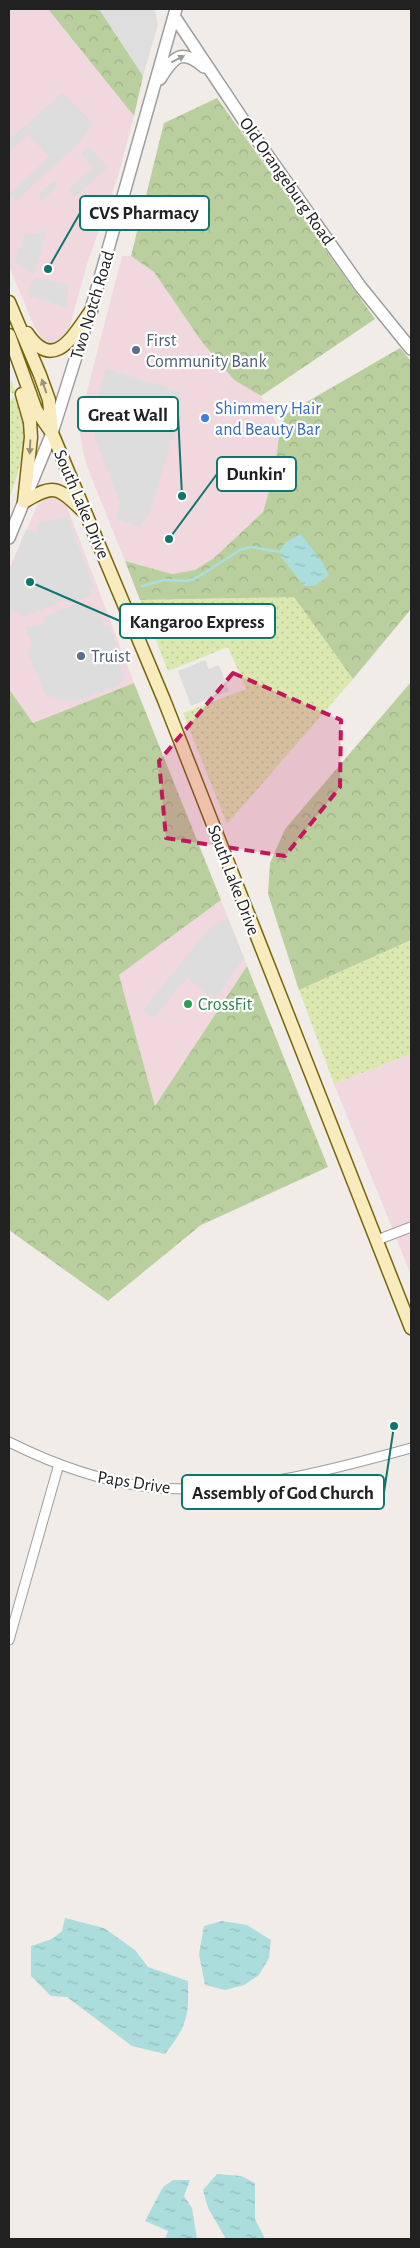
<svg xmlns="http://www.w3.org/2000/svg" width="420" height="2248" font-family="'Alegreya Sans',sans-serif">
	<style>
		.residential { fill: #dfdede }
		.commercial { fill: #f1d8de }
		.grass { fill: url(#grass-dots) }
		.forest { fill: url(#forest-crowns) }
		.parking { fill: #ddd }
		.water { fill: url(#water-ripples) }
		.lines { fill: none; stroke-linecap: round; stroke-linejoin: round }
		.stream { stroke: #aadddb; stroke-width: 2.5 }
		.minor-casing { stroke: #9e9e9e; stroke-width: 11 }
		.tertiary-casing { stroke: #9e9e9e; stroke-width: 14 }
		.secondary-casing { stroke: #776609; stroke-width: 15 }
		.minor { stroke: #fff; stroke-width: 9 }
		.tertiary { stroke: #fff; stroke-width: 11 }
		.secondary { stroke: #f8ecbf; stroke-width: 12 }
		.oneway { fill: #9b9b9b }
		.oneway2 { fill: #979178 }
		.marked { fill: #c2185b; fill-opacity: 0.2; stroke: #c2185b; stroke-width: 4; stroke-dasharray: 10 6; stroke-linejoin: round }
		.service-dot { fill: #5c6f8a; stroke: #fff; stroke-width: 2 }
		.shop-dot { fill: #3f7fe0; stroke: #fff; stroke-width: 2 }
		.leisure-dot { fill: #2e9e5b; stroke: #fff; stroke-width: 2 }
		.labels { text-anchor: middle; stroke-width: 4.5; stroke-linejoin: round; paint-order: stroke }
		.street-label { font-size: 18px; fill: #212121; stroke: #fff }
		.service-label { font-size: 18px; fill: #4e5e75; stroke: #fff; text-anchor: start }
		.shop-label { font-size: 18px; fill: #366cbe; stroke: #fff; text-anchor: start }
		.leisure-label { font-size: 18px; fill: #27864d; stroke: #fff; text-anchor: start }
		.leader { fill: none; stroke: #0f766e; stroke-width: 2 }
		.callout-dot { fill: #0f766e; stroke: #fff; stroke-width: 2 }
		.callout { fill: #fff; stroke: #0f766e; stroke-width: 2 }
		.callout-label { font-size: 19px; text-anchor: middle; font-weight: bold; fill: #212121 }
	</style>
	<defs>
		<pattern id="grass-dots" width="8" height="8" patternUnits="userSpaceOnUse" patternTransform="scale(1.25)"><rect width="8" height="8" fill="#dbe9b0"/><path d="M2 2h.1M6 6h.1" fill="none" stroke="#bcc897" stroke-width="1.8" stroke-linecap="round"/></pattern>
		<pattern id="forest-crowns" width="20" height="18" patternUnits="userSpaceOnUse" patternTransform="scale(1.25)"><rect width="20" height="18" fill="#b9cf9e"/><path d="M2 6a3 3 0 1 1 6 0M12 15a3 3 0 1 1 6 0" fill="none" stroke="#9fb188"/></pattern>
		<pattern id="water-ripples" width="26" height="14" patternUnits="userSpaceOnUse" patternTransform="scale(1.25)"><rect width="26" height="14" fill="#aadddb"/><path d="M2 4q2-2 4 0t4 0M15 11q2-2 4 0t4 0" fill="none" stroke="#92bdbc"/></pattern>
	</defs>
	<rect width="100%" height="100%" fill="#f1ece8"/>
	<path class="residential" d="M99 9H155L158 25 143 76Z"/>
	<path class="commercial" d="M9 9H48L134 116 118 176 87 264 68 333 60 341 51 343 42 339 34 326 9 266Z
		M122 256H131L154 272 202 342 234 380 261 396 280 429 274 474 263 512 214 558 195 570 172 574 125 561 88 469 83 452 80 433 83 407Z
		M49 496 62 500 67 507 134 683 33 723 9 689V569L38 504Z
		M221 900 247 966 155 1107 119 975Z
		M411 1054V1275L334 1084Z"/>
	<path class="grass" d="M11 380C31 428 27 451 9 499V403L15 395 9 391Z
		M294 597 353 679 227 824 183 713 246 689 228 647 168 671 140 600Z
		M411 940V1054L334 1084 299 990Z"/>
	<path class="forest" d="M48 9H99L143 76 134 116Z
		M217 98 375 319 261 396 234 380 202 342 154 272 131 256 164 123Z
		M400 348 411 361V609L353 679 294 597 140 600 125 561 172 574 195 570 214 558 263 512 274 474 280 429 286 414Z
		M411 682V940L299 990 268 894 270 863 285 829Z
		M134 683 221 900 119 975 155 1106 247 966 328 1167 201 1225 108 1301 9 1230V689L33 723Z"/>
	<path class="parking" d="M62 93 93 123 80 142 17 200 9 194 49 157 28 134 9 152V140Z
		M89 147 108 167 75 197 68 190 93 167 81 154Z
		M53 181H56L57 187 41 201 39 194Z
		M46 232 34 274 15 263 24 235Z
		M35 277 68 285 67 308 26 295Z
		M106 369 179 391 181 410 150 512 139 527 116 519 120 503 95 438 94 409Z
		M67 516 93 586 90 591 91 595 69 604 67 601H63L23 617 17 611 12 613 9 606V574L26 529 37 533 39 531 37 524Z
		M80 603 89 609 96 608 104 626 108 625 118 648 113 651 125 677 117 686 77 701 60 700 52 696 46 697 27 650 33 647 25 627 41 625 45 622 44 617Z
		M205 660 209 669 219 665 229 691 191 706 178 671Z
		M228 918 244 958 214 1000 187 978 154 1018 143 1010 207 931Z"/>
	<path class="water" d="M301 534 323 563 329 575 315 586H304L281 557C277 544 291 539 301 534Z
		M65 1918 104 1928 135 1950 148 1967 188 1981C189 2016 187 2026 165 2054L132 2046 67 1997 51 1996 31 1976V1946L52 1939 62 1931Z
		M222 1921 247 1925 271 1940 269 1958 259 1975 244 1985 225 1990 205 1985 199 1954 204 1926Z
		M217 2174 241 2176 255 2183V2219L265 2239H226L208 2208 203 2190Z
		M173 2180H190L184 2196 192 2208 197 2239H165L168 2231 145 2221 163 2187Z"/>
	<g class="lines">
		<path class="stream" d="M142 586 164 580 188 581 198 577 240 550 251 547 280 552"/>
		<g class="minor-casing">
			<path id="minor" d="M377 1240 411 1227
				M9 1442C53 1464 99 1481 149 1487 231 1497 332 1470 411 1448
				M9 1640 59 1464"/>
		</g>
		<g class="tertiary-casing">
			<path id="tertiary" d="M174 16 252 133 360 286 411 349
				M160 79C174 56 182 48 204 67
				M9 538 52 433 92 306 176 9"/>
		</g>
		<g class="secondary-casing">
			<path id="secondary" d="M9 302 40 375 49 400 52 431
				M27 333C54 373 73 336 91 311
				M9 335 36 410 52 433 164 700 411 1328
				M22 394 30 422 31 437 24 502
				M24 502C54 483 58 487 83 511"/>
		</g>
		<use href="#minor" class="minor"/>
		<use href="#tertiary" class="tertiary"/>
		<use href="#secondary" class="secondary"/>
	</g>
	<defs><path id="oneway-solid" d="M-6-.8H1V-3.2L6.5 0L1 3.2V.8H-6Z" transform="scale(1.25)"/></defs>
	<use class="oneway" href="#oneway-solid" transform="translate(178 59) rotate(-27)"/>
	<g class="oneway2">
		<use href="#oneway-solid" transform="translate(44 386) rotate(-108)"/>
		<use href="#oneway-solid" transform="translate(30 447) rotate(93)"/>
	</g>
	<path class="marked" d="M233 673 341 720 340 787 285 856 166 838 159 761Z"/>
	<g class="service-dot">
		<circle cx="136" cy="350" r="5"/>
		<circle cx="81" cy="656" r="5"/>
	</g>
	<circle class="shop-dot" cx="205" cy="418" r="5"/>
	<circle class="leisure-dot" cx="188" cy="1004" r="5"/>
	<g class="labels">
		<g class="street-label">
			<text transform="translate(287 181) rotate(55)" y="6">Old Orangeburg Road</text>
			<text transform="translate(92 305) rotate(-73)" y="6">Two Notch Road</text>
			<text transform="translate(82 504) rotate(67)" y="6">South Lake Drive</text>
			<text transform="translate(234 880) rotate(69)" y="6">South Lake Drive</text>
			<text transform="translate(134 1482) rotate(9)" y="6">Paps Drive</text>
		</g>
		<g class="service-label">
			<text x="146" y="346">First<tspan x="146" dy="21">Community Bank</tspan></text>
			<text x="91" y="662">Truist</text>
		</g>
		<g class="shop-label">
			<text x="215" y="414">Shimmery Hair<tspan x="215" dy="21">and Beauty Bar</tspan></text>
		</g>
		<g class="leisure-label">
			<text x="198" y="1010">CrossFit</text>
		</g>
	</g>
	<path class="leader" d="M48 269L80 213M182 496L178 414M169 539L217 474M30 582L120 621M394 1426L384 1492"/>
	<g class="callout-dot">
		<circle cx="48" cy="269" r="5"/>
		<circle cx="182" cy="496" r="5"/>
		<circle cx="169" cy="539" r="5"/>
		<circle cx="30" cy="582" r="5"/>
		<circle cx="394" cy="1426" r="5"/>
	</g>
	<g class="callout">
		<rect x="80" y="196" width="129" height="34" rx="5"/>
		<rect x="78" y="397" width="100" height="34" rx="5"/>
		<rect x="217" y="457" width="79" height="34" rx="5"/>
		<rect x="120" y="604" width="155" height="34" rx="5"/>
		<rect x="182" y="1475" width="202" height="34" rx="5"/>
	</g>
	<g class="callout-label">
		<text x="144" y="219">CVS Pharmacy</text>
		<text x="128" y="421">Great Wall</text>
		<text x="256" y="480">Dunkin'</text>
		<text x="197" y="628">Kangaroo Express</text>
		<text x="283" y="1499">Assembly of God Church</text>
	</g>
	<rect width="420" height="2248" fill="none" stroke="#212121" stroke-width="20"/>
</svg>
